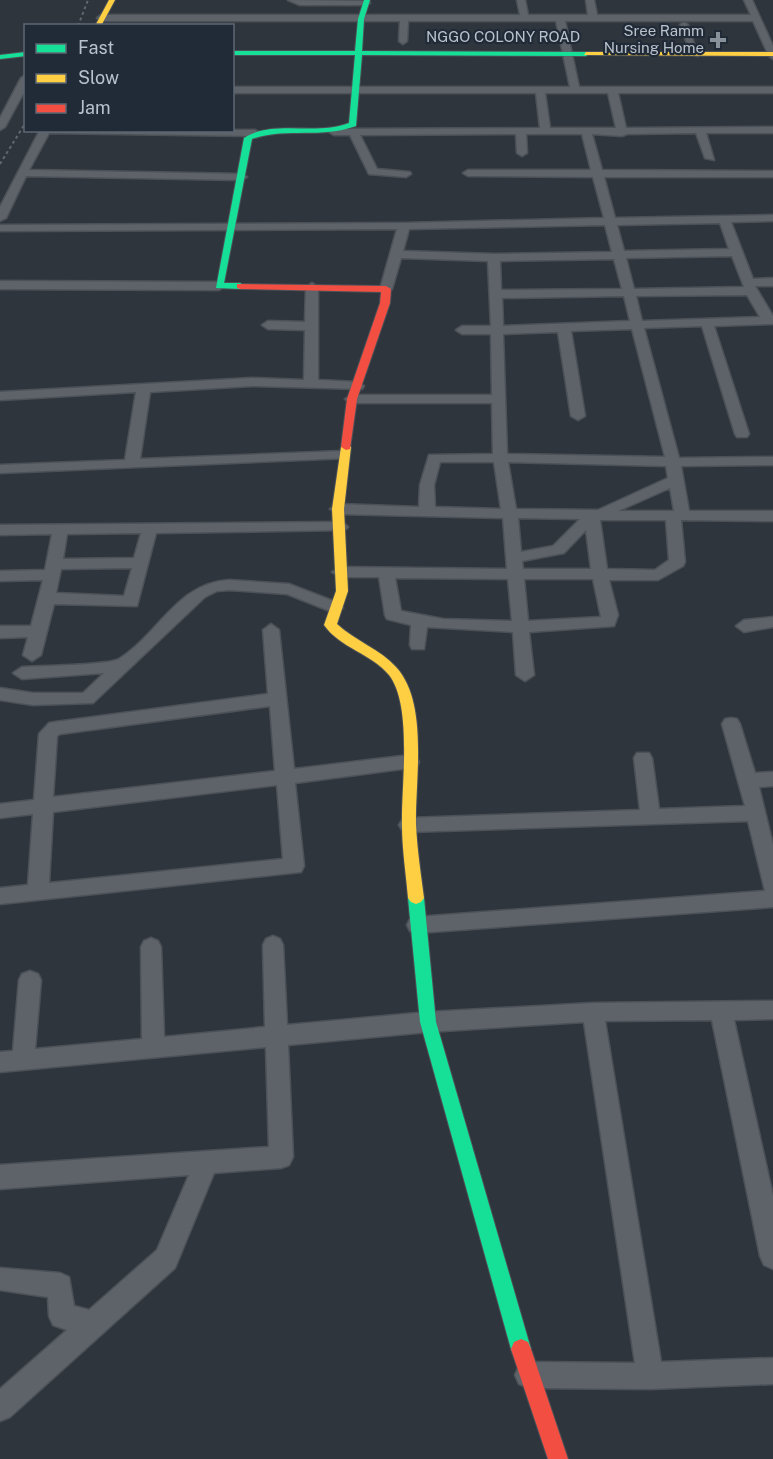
<svg xmlns="http://www.w3.org/2000/svg" width="773" height="1459" font-family="'Public Sans',sans-serif">
	<style>
		.lines { fill: none; stroke-linecap: round; stroke-linejoin: round }
		.street-casing { stroke: #4c5157; stroke-width: 3 }
		.fast-casing { stroke: #4c5157; stroke-width: 2 }
		.slow-casing { stroke: #4c5157; stroke-width: 2 }
		.jam-casing { stroke: #4c5157; stroke-width: 2 }
		.street { fill: #5e636a; fill-rule: evenodd }
		.fast { fill: #16e098; fill-rule: evenodd }
		.slow { fill: #ffcf43; fill-rule: evenodd }
		.jam { fill: #f24e42; fill-rule: evenodd }
		.rail { stroke: #63676e; stroke-width: 2; stroke-dasharray: 3 3; stroke-linecap: butt }
		.poi-dot { fill: #88909a; stroke: #212b38; stroke-width: 2 }
		.labels { text-anchor: middle; stroke-width: 4.5; stroke-linejoin: round; paint-order: stroke }
		.far-poi-label { font-size: 15px; fill: #b9c1cc; stroke: #212b38; text-anchor: end }
		.far-street-label { font-size: 15px; fill: #b9c1cc; stroke: #212b38 }
	</style>
	<rect width="100%" height="100%" fill="#2e353d"/>
	<g class="lines">
		<g class="street-casing">
			<path id="street" d="M288 0 366 1 370 3 366 5H300Z
				M517 0H525L528 15H588L586 0H594L597 15H751L744 0H752L773 46V59L769 56 753 21H565L579 87H773V93H618L626 128 773 127V133H706L714 160 705 158 696 133 627 134 622 136 592 134 602 170 773 171V177H604L615 218 773 215V221L731 222 753 279 773 278V286H755L773 316V324L714 326 749 434 747 437H737L735 434 702 326 644 328 679 458 773 457V465L681 466 689 511H773V521L681 520 685 562 683 566 658 580H609L618 615 614 626 529 632 534 675 525 681 516 675 513 632 427 627 424 649H412L410 645 411 625 387 619 385 615 379 577H340L332 572 340 567 507 569 503 518 338 514 330 509 338 504 419 507 420 485 429 455 493 454 492 403H352L345 399 352 395H492L491 334H462L456 330 462 326H491L488 261 401 258 392 289 386 293 380 289 397 229 0 231V225L404 223 604 218 593 177 468 176 463 173 468 170H591L582 134H526L527 153 522 156 517 153 516 134 360 135 377 169 410 172 411 174 406 177 369 174 350 135H334L329 132 334 129 540 128 536 93H232V87H570L556 21H408L407 41 403 44 399 41 400 21H101L97 18 101 15H520ZM545 93H608L616 128H550ZM720 223 729 249 624 251 617 225ZM605 225 612 252 494 254 403 251 409 229ZM732 256 744 287 634 289 626 258ZM614 259 622 289 501 290 500 261ZM747 295 760 317 642 321 636 296ZM624 296 630 321 503 326 502 298ZM632 329 665 457 507 454 503 334 558 332 571 416 578 420 585 416 571 331ZM440 462H494L501 509 435 507 434 485ZM508 462 666 466 668 478 598 510 516 509ZM670 488 674 511H618ZM518 518 580 519 553 546 521 552ZM600 520H666L669 560 655 570 607 569ZM586 530 591 569H523L522 561 564 553ZM395 578 508 579 512 621 443 619 401 611ZM524 579H593L601 617 528 621Z
				M684 22 688 25 698 56 691 54 680 25Z
				M26 75V88L5 127 0 130V118L21 78Z
				M40 130H255L260 133 255 136 49 133 29 170 242 174 247 177 242 180 26 176 6 218 0 221V207Z
				M0 281 219 282 225 286 219 290 0 289Z
				M312 283 318 287V380L357 382 364 386 362 389 252 386 150 392 140 459 343 451 348 452V458L0 473V465L125 460 136 392 0 400V392L252 378 304 380 305 330 268 329 262 325 268 321 305 322 306 287Z
				M340 522 345 524 348 527 345 530 156 533 137 606 54 604 41 655 32 661 23 655 28 637 0 638V626H31L43 580 0 581V571L45 570 52 534 0 535V525ZM141 533 134 558 63 559 67 534ZM132 568 124 596 56 593 61 569Z
				M229 580 289 584 341 604 343 608 335 613 287 594 229 590 217 591 205 597 93 703 33 705 0 700V688L33 693H83L104 673 22 679 13 673 22 667C38 666 109 665 119 659 159 634 177 583 229 580Z
				M773 617V627L744 632 736 626 744 620Z
				M271 624 279 630 294 769 410 755 417 757 419 762 417 767 295 783 304 866 301 872 0 904V888L28 885 33 814 0 818V804L34 800 39 734 49 723 55 722 268 694 263 630ZM270 706 275 771 53 797 57 736 60 734ZM277 785 283 859 49 883 53 812Z
				M731 718 737 719 740 724 755 773 773 772V786L759 787 773 845V907L417 933 410 931 407 925 410 919 417 917 765 891 748 821 409 832 402 830 399 825 402 820 409 818 640 810 634 758 637 753H649L652 758 659 809 745 806 722 724 725 719Z
				M273 936 280 939 283 945 287 1025 428 1012 593 1003 773 1001V1019L734 1020 773 1196V1269L764 1265 760 1256 712 1020 605 1021 661 1362 773 1358V1384L650 1389 528 1388 519 1384 515 1375 519 1366 528 1362 635 1363 584 1022 428 1032 288 1045 293 1157 289 1165 281 1168 214 1173 175 1268 10 1417 0 1421V1389L67 1330 53 1325 49 1316 48 1297 0 1290V1268L60 1273 69 1277 74 1306 89 1310 157 1250 189 1175 0 1189V1165L269 1147 266 1047 0 1072V1052L13 1051 19 980 22 974 30 971 38 974 41 980 35 1049 142 1039 141 947 144 941 151 938 158 941 161 947 164 1037 265 1027 263 945 266 939Z"/>
		</g>
		<g class="fast-casing">
			<path id="fast" d="M364 0H370L364 19 362 51 586 52 589 54 586 56 362 55 356 126C321 139 286 127 252 139L224 283H240L245 286 240 289 216 288 244 138C272 119 317 136 349 123L355 55H232V51H355L358 19Z
				M26 52V56L0 59V55Z
				M416 892 421 894 424 898 436 1022 531 1349 528 1356 521 1359 514 1356 511 1349 420 1022 408 898 411 894Z"/>
		</g>
		<g class="slow-casing">
			<path id="slow" d="M109 0H115L101 26H95Z
				M586 52H773V56L584 55Z
				M346 444 351 447 344 509 348 591 337 624C355 641 380 649 396 667 429 703 415 779 416 824 417 849 421 874 424 898L421 902 416 904 411 902 408 898C406 874 402 849 402 825 401 786 413 706 389 675 372 654 340 648 324 625L336 591 332 509 341 447Z"/>
		</g>
		<g class="jam-casing">
			<path id="jam" d="M237 284 386 286 391 289 390 303 357 399 350 449 346 450 341 447 347 399 380 303 381 292 240 289 237 288Z
				M521 1339 528 1342 531 1349 568 1459H548L511 1349 514 1342Z"/>
		</g>
		<use href="#street" class="street"/>
		<use href="#fast" class="fast"/>
		<use href="#slow" class="slow"/>
		<use href="#jam" class="jam"/>
		<path class="rail" d="M78 26 88 0
			M0 164 26 122"/>
	</g>
	<path class="poi-dot" d="M715 31h6v6h6v6h-6v6h-6v-6h-6v-6h6z"/>
	<g class="labels">
		<g class="far-poi-label">
			<text x="704" y="36">Sree Ramm<tspan x="704" dy="17">Nursing Home</tspan></text>
		</g>
		<g class="far-street-label">
			<text x="503" y="42">NGGO COLONY ROAD</text>
		</g>
	</g>
	<rect x="24" y="24" width="210" height="108" fill="#212b38" stroke="#5e6773" stroke-width="1.5"/>
	<rect x="36" y="44" width="30" height="9" fill="#16e098" stroke="#5e6773" stroke-width="1.5"/>
	<text x="78" y="54" font-size="18" fill="#b9c1cc">Fast</text>
	<rect x="36" y="74" width="30" height="9" fill="#ffcf43" stroke="#5e6773" stroke-width="1.5"/>
	<text x="78" y="84" font-size="18" fill="#b9c1cc">Slow</text>
	<rect x="36" y="104" width="30" height="9" fill="#f24e42" stroke="#5e6773" stroke-width="1.5"/>
	<text x="78" y="114" font-size="18" fill="#b9c1cc">Jam</text>
</svg>
